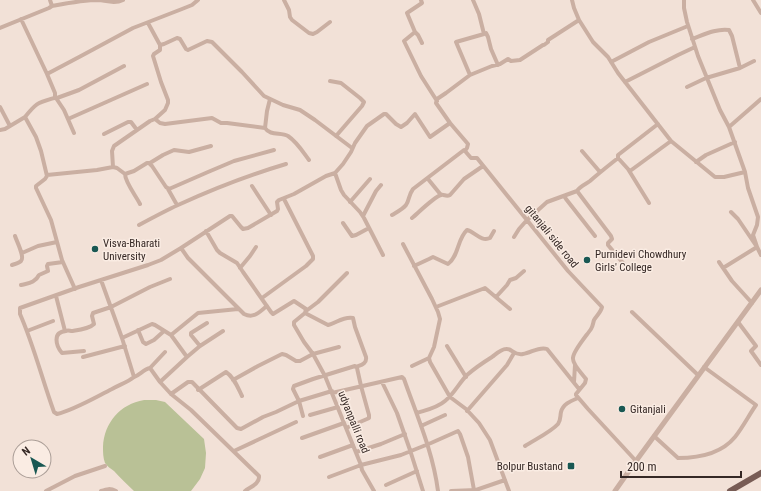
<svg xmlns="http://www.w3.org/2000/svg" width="761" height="491" font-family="'Roboto Condensed',sans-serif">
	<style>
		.green { fill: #b9c196 }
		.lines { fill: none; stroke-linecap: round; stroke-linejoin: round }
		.minor { stroke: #caafa2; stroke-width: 4 }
		.tertiary { stroke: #caafa2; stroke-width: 5 }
		.primary { stroke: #785c55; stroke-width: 6 }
		.poi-dot { fill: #195853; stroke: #faece3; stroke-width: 1.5 }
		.labels { text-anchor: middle; stroke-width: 3; stroke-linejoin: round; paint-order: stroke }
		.street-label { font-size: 11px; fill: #352825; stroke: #faece3 }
		.poi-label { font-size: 11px; fill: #352825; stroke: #faece3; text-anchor: start }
	</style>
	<rect width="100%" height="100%" fill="#f2e1d7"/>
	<path class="green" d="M144 400H156L165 402 204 439 206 453 205 468 200 479 191 491H134C127 484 120 478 114 471 111 469 107 466 105 463 103 458 103 452 103 447 104 423 120 404 144 400Z"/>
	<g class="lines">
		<path class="minor" d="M284 0 289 10 290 17 292 20 309 33 313 34 317 32 330 22
			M421 0 422 3 407 13 415 32 404 41 421 76 437 101
			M684 0V8L687 22 698 56 720 110 729 127 745 172 748 188 758 217 757 225 753 235 757 247 761 255
			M753 0 761 13
			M52 6C68 3 83 0 99 0 107 1 115 4 123 0
			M21 19 47 74
			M579 20 593 42 608 57 618 73 671 141 715 177H724L745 172
			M148 23 160 45 164 44 177 38 180 39 186 49 188 50 207 41 212 42 242 72 264 96 283 105 300 110 315 120 352 148
			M0 28 49 8 52 6 50 0
			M415 32 418 35 422 43
			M484 34 486 33 488 37 491 49 498 65
			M692 39C703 35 717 28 729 30L732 36 740 68
			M611 62 649 42 688 26
			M470 75 456 42 484 34 479 14 473 0
			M330 81 341 83 360 98 364 102 362 106 336 136
			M625 82 678 55 695 47
			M687 87 706 78 740 68 754 61
			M56 98 64 110 74 133
			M57 98 79 90 124 66
			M270 99 267 111 265 128C270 136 281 132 288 136 297 142 303 152 309 160
			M0 107 10 126
			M25 117C36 103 37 103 54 98L55 97V93L47 74 81 56 133 28 182 9 192 5 198 0
			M68 119 147 84
			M155 119 160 123 165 124 212 118 221 123H227L265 128
			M450 123 468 144 467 148 465 151 471 158H477L568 271 602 307C601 312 597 315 594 320 593 323 593 326 591 329 587 335 573 351 573 358 572 364 582 374 586 379L585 383 576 394V395L588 409 636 461
			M729 127 761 99
			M0 130 5 129 25 117 36 137 41 151 47 176 45 179 36 186V188L51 220 62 260 75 289
			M104 134 128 122H131L137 130
			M582 151 600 172
			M618 158V155L658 124
			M696 162 706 155 735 142
			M150 163 163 155 174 150 189 152 211 146
			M113 167 112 151 114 146 150 121 155 119 165 110 168 103V100L161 82 153 56 154 54 160 50V45
			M630 171 671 141
			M335 173 341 190 344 195 360 212 364 218 383 255
			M125 174C125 182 136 196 140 204
			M47 175 97 170 113 167 117 168 125 174 134 171 147 163H149L152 166 166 187 169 189 208 172 234 161 274 150
			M428 179 441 195
			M252 186 271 215
			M168 189 177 205
			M577 191 611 236 612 239 608 243V245L628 269
			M564 196 566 199 595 236
			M350 202 370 179
			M392 215C397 212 403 209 406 205 410 199 408 196 413 189L464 150 465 151
			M363 216 376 191 381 185
			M412 218C418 213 434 197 441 195 444 194 446 197 450 195L464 179 483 166
			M343 223 352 236 356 235 369 228
			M139 225C152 218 165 211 178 205 213 189 249 175 286 164
			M206 231 217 250 220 253 237 263 243 272 271 312 273 314 294 301 306 309 305 313 294 322V325L304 342 313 354 325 376 361 465 362 470 374 491
			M514 237 519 229 527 220 547 202 577 191C580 186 586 184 590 181 599 173 608 166 618 158L628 169 649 203
			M403 244 432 299 438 312 440 319 434 347 429 358 430 362 450 397 466 409 479 423 490 440 509 491
			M181 248 188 258 244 314C254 319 259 312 267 306
			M22 253 38 246 57 242
			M719 262 732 281 752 303
			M12 265C15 264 19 263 21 261 25 257 17 242 15 236
			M414 266 429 259 433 257 448 264C459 256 457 239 467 230 475 232 481 242 490 238L494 231
			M240 268 250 256 256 247
			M723 268 757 247 738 219 731 212
			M101 280 122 338 134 377C128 382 119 385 112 389 96 397 74 410 57 414L54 412C42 379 34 346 20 314V308L79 287 148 265 161 260 181 248 230 216H232L241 227 243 229 248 228 277 211 278 209 277 202 279 200 294 194 326 176 335 173 343 164 351 152 355 143 367 126 384 114H386L396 124 401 127 407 123 415 114 430 137 450 123 436 103 437 99 446 93 470 75 492 66 500 64 508 59 511 61 520 60 543 45H544L548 42V40L579 20 574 8 572 0
			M21 285C29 283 35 283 39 275L48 271 47 266 48 264 63 262
			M56 296 65 331
			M496 297 507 285 510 280 516 278 524 271
			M262 298 306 266 313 259V256L284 199
			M436 307 485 288 510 309
			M306 311 318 302 347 273
			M632 312 698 375
			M305 313 328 325C336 323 344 316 353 318L355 327 366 357C367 364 361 365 356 367
			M738 322 756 346 751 351 761 365
			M138 330 143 342 146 344 154 340 164 331
			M27 331 53 321
			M122 338 152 324 155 325 171 335
			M200 346 191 335V333L207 323
			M447 346 466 377
			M84 351 62 353C56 346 52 332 66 331 68 330 70 331 72 331 79 330 89 329 94 324L92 316 93 313 111 307 150 287 170 279
			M83 357 125 346
			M187 357 200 346 223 331
			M412 366 429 358
			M150 368 165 352
			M134 377C140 375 144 369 150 368L160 382 171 394 191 410 259 476C260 484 250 487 245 491
			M233 380 258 366 282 354 286 355 296 361H300L313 354 339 347
			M160 382 187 357 171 335 198 313 238 309
			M382 382 397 413 410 450 423 491
			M574 382 575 365
			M198 390 226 372C234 377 238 388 242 396
			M332 393 402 377 404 379C417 416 433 452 438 491
			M171 394 188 382H192L237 428 241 429 263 417 276 412 299 401 332 391
			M467 411 507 365 514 353
			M417 413C426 410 437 408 445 401 454 394 459 383 467 375 475 368 484 362 492 357 496 354 501 349 506 349 512 348 514 356 523 354 531 353 539 346 547 349L579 389
			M310 415 338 407
			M303 416 299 401 293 389 294 386 313 379 355 366 357 368 361 386 369 415V418L367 419 346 428
			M421 426 445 415
			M654 436 678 458C699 458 721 454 735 437 743 427 749 415 756 405L704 367
			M302 438 344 423
			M525 446C534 440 551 432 558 424 561 420 560 416 561 412 563 404 571 401 578 398
			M234 451 296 422
			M356 452 381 444 405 434
			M320 457 353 445
			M329 477 361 465 401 455 431 443 458 431 460 434 468 457 474 490
			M386 485 417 471
			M476 490 505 480
			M46 491 75 476 105 466
			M101 491C107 489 110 488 116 491
			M451 491 476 490"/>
		<path class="tertiary" d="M615 491 636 461 761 290"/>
		<path class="primary" d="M730 491 761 473"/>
	</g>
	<g class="poi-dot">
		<circle cx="95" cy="249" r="4"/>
		<circle cx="587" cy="260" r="4"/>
		<circle cx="622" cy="409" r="4"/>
		<rect x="567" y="462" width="8" height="8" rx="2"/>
	</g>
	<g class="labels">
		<g class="street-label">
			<text transform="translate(552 236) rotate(51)" y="4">gitanjali side road</text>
			<text transform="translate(354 422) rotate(68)" y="4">udyanpalli road</text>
		</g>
		<g class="poi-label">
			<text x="103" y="247">Visva-Bharati<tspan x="103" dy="13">University</tspan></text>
			<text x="595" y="258">Purnidevi Chowdhury<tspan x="595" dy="13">Girls' College</tspan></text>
			<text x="630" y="413">Gitanjali</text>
			<text x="563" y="470" text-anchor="end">Bolpur Bustand</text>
		</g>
	</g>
	<g transform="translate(32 459) rotate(322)"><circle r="19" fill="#faece3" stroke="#ab9e97"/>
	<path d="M0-3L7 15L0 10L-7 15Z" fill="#195853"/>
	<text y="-6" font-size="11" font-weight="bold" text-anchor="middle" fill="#352825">N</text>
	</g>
	<path d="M621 471v6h120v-6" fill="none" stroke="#352825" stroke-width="2"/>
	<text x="627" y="471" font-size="12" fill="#352825" stroke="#faece3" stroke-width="3" paint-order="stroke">200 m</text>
</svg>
